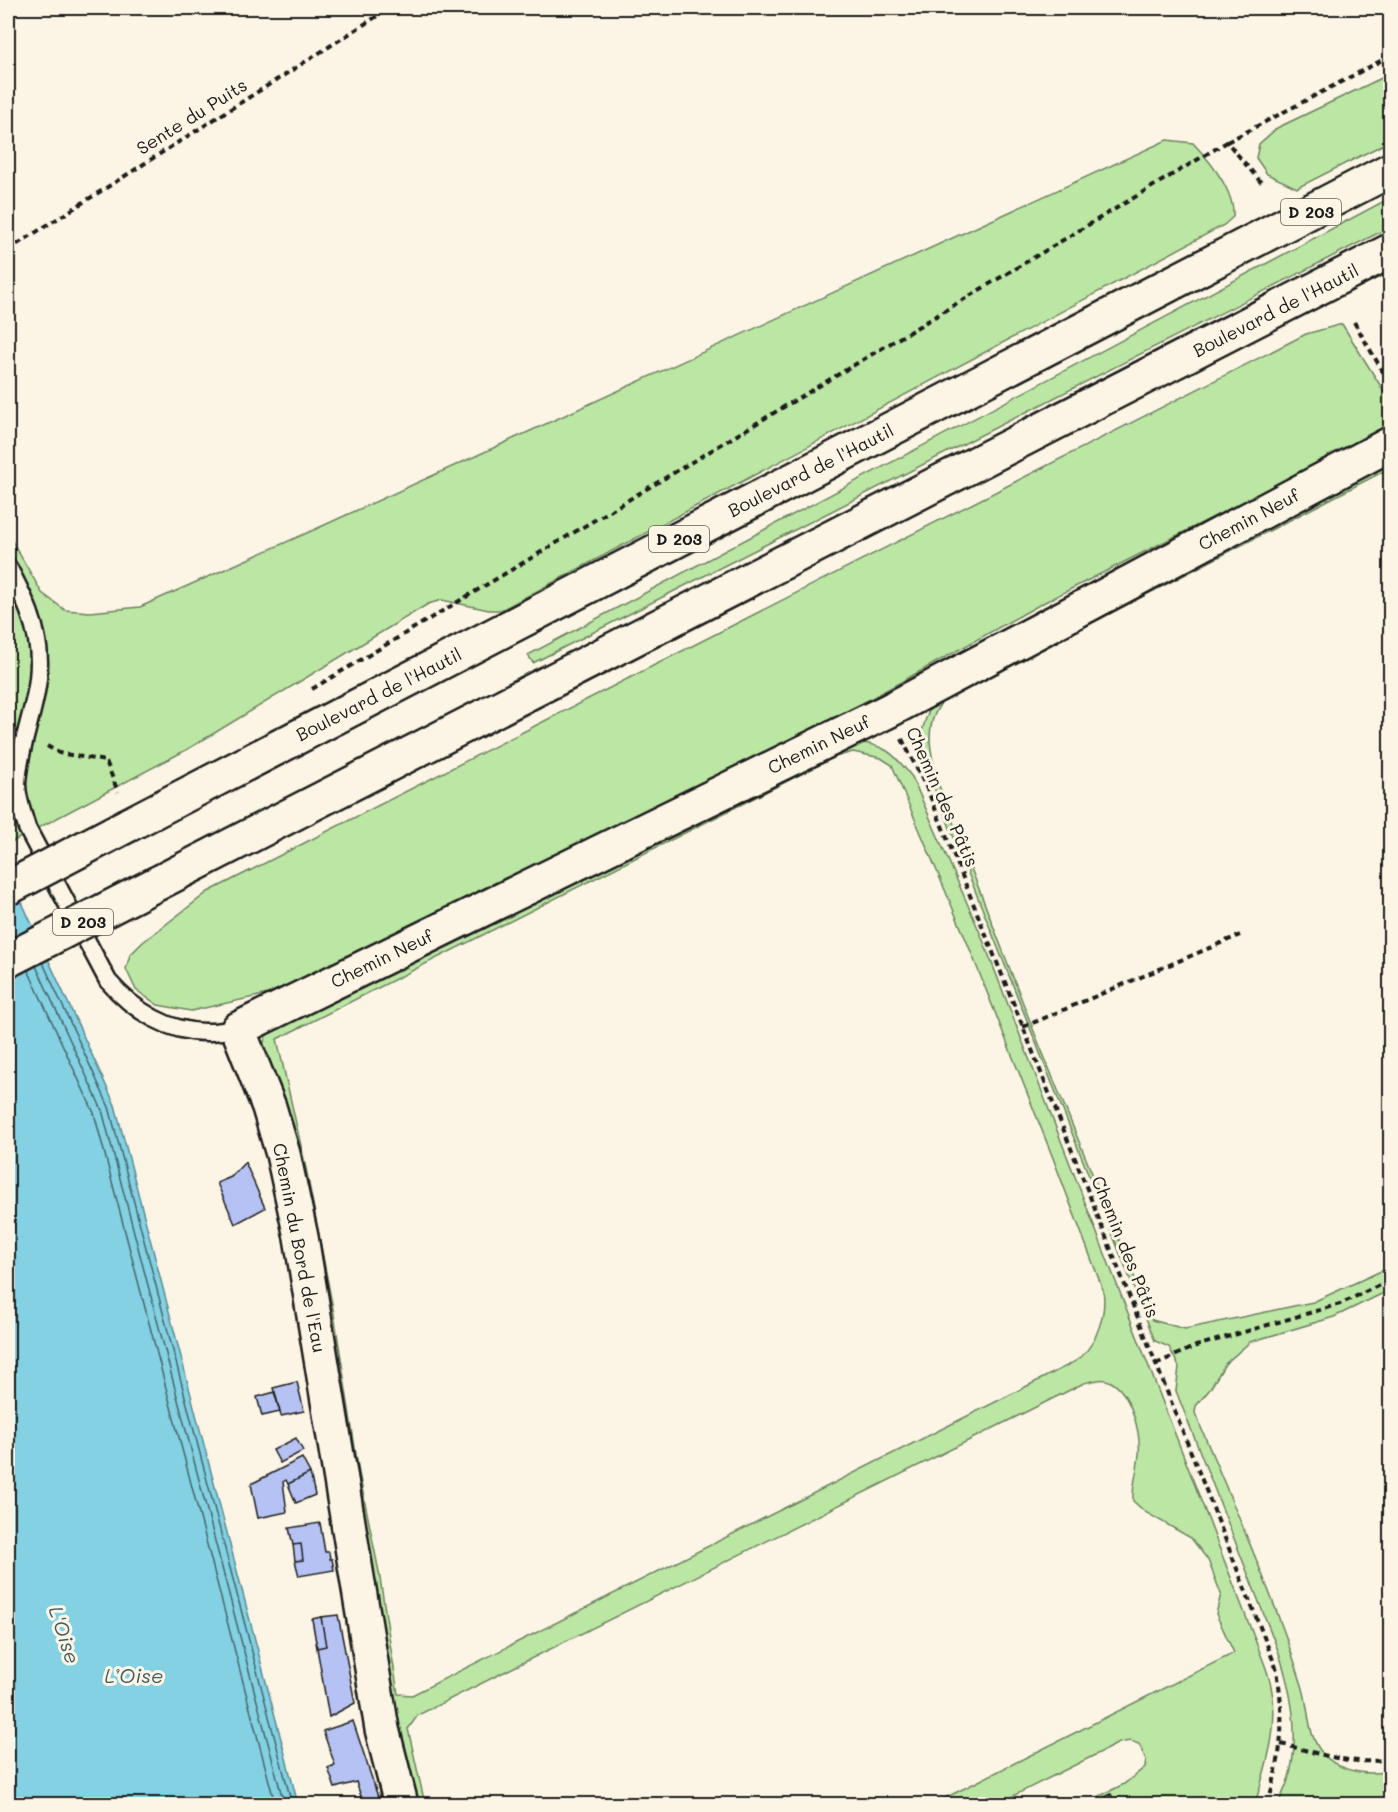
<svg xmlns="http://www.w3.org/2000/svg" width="1398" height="1812" font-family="Mali,sans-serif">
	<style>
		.green { fill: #bbe6a4; stroke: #6c8160; stroke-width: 1.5; fill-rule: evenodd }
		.water { fill: #83d1e2; stroke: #5a8993; stroke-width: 1.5 }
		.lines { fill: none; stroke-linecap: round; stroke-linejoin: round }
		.shore { stroke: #45646b; stroke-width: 1.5 }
		.building { fill: #b5c2f3; stroke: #1c1c1c; stroke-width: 1.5 }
		.lane-casing { stroke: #1c1c1c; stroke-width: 21 }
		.street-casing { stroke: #1c1c1c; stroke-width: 38 }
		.primary-casing { stroke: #1c1c1c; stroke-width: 38 }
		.path { stroke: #1c1c1c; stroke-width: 4; stroke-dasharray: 6 4.5; stroke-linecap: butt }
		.lane { stroke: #fcf5e5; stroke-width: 16 }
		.street { stroke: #fcf5e5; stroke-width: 33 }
		.primary { stroke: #fcf5e5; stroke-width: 33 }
		.primary-bridge-casing { stroke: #1c1c1c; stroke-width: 38; stroke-linecap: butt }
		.primary-bridge { stroke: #fcf5e5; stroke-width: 33 }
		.labels { text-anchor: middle; stroke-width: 6; stroke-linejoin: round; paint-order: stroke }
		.shield { fill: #fcf5e5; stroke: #5f5d58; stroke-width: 1.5 }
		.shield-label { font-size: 16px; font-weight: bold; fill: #1c1c1c }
		.street-label { font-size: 18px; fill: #1c1c1c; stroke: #fcf5e5 }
		.water-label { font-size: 20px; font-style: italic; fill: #405b61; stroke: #fcf5e5 }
	</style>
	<rect width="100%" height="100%" fill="#fcf5e5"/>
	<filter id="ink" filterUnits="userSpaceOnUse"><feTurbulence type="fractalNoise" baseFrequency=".0167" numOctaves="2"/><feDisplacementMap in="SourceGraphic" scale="12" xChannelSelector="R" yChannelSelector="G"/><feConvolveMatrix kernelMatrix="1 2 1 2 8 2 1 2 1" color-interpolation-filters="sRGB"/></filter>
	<g filter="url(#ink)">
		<path class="green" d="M1390 74V141L1297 188 1267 174 1256 158 1259 144 1277 128Z
			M1167 140 1193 143C1210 161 1235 192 1233 217L1224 225 501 610H489L442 600 428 604 188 749 8 844V534L42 593 65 610 90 612 140 607 318 528Z
			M1390 198V227L533 663 528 655Z
			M1342 324 1390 401V422L1374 436 1041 604 714 786 268 994 191 1011 158 1005 136 990 126 969 130 955 143 942 208 892 1306 334Z
			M1390 454V468L944 700C922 724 931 755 938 783L1035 1034 1152 1320 1185 1329 1313 1302 1390 1267V1290L1334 1317 1250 1342 1225 1364 1210 1389 1196 1406 1195 1413C1232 1503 1273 1592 1302 1685 1310 1709 1306 1738 1326 1757 1342 1772 1370 1776 1390 1771V1804H1278C1283 1793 1289 1781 1291 1769 1299 1729 1291 1691 1279 1653L1176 1391 1179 1367 1169 1347 1155 1341 925 765C918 739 921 728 932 704Z
			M852 741C885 745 892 751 912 777L981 935 1261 1655C1265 1665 1269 1676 1271 1686 1280 1726 1266 1766 1255 1804H1084L1124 1784 1145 1767 1146 1760 1139 1744 1130 1741 1119 1743 997 1804H933L1234 1653 1216 1614 1221 1594 1208 1560 1191 1538 1145 1512 1133 1501C1132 1484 1138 1470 1139 1454 1141 1433 1131 1393 1111 1382 1103 1377 1093 1381 1084 1383L418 1715 408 1729 425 1804H412L262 1048 266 1036 276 1026ZM853 752 881 758 892 765 967 942 1053 1158 1103 1290C1107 1312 1097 1342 1081 1357 1073 1364 1061 1368 1051 1374L412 1695 398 1694 379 1572 359 1473 334 1314 306 1168 277 1039 835 757Z"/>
		<path class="water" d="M8 872 115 1105 298 1804H8Z"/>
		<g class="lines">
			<path class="shore" d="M43 963 109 1107 292 1804
				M36 966 102 1110 284 1804
				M28 970 94 1113 275 1804"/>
		</g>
		<path class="building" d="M245 1162 265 1208 235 1224 217 1183 231 1177Z
			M297 1382 304 1411 281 1416 273 1388Z
			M275 1392 280 1412 262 1416 257 1397Z
			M296 1438 303 1451 280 1463 273 1450Z
			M302 1458 310 1473 288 1484 286 1480 283 1482 287 1512 258 1518 251 1484Z
			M310 1473 315 1495 296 1503 288 1484Z
			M320 1523 325 1552H329L330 1559H332L334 1570 299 1576 295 1561 303 1560 301 1544 293 1545 289 1528Z
			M301 1544 303 1560 295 1561 293 1545Z
			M338 1615 355 1703 329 1717 317 1648 326 1646 321 1617Z
			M321 1617 326 1646 317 1648 312 1619Z
			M353 1721 378 1797 363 1802 356 1782 335 1788 328 1768 335 1765 323 1731Z
			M1111 1794 1116 1804H1091Z"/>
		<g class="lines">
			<g class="lane-casing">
				<path id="lane" d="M8 567C24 597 39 627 39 662 39 704 19 742 17 784 17 799 23 814 27 828L108 981C133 1010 170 1034 210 1032 219 1032 229 1030 238 1029"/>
			</g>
			<g class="street-casing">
				<path id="street" d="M401 1804 382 1729 301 1237 283 1154 269 1107 238 1029 888 711 1390 444"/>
			</g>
			<g class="primary-casing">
				<path id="primary" d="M128 825 1390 170
					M158 883 1390 251"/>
			</g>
			<path class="path" d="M1227 142 1390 56
				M8 250 390 8
				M1354 322 1390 384
				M312 689 1227 142 1264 186
				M902 739 928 791 1023 1027 1277 1670C1285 1724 1282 1752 1268 1804
				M47 746 59 753 106 761 118 792
				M1023 1027 1240 935
				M1156 1364 1196 1346 1340 1304 1390 1280
				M1281 1744C1316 1752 1355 1768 1390 1758"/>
			<use href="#lane" class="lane"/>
			<use href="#street" class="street"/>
			<use href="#primary" class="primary"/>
			<g class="primary-bridge-casing">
				<path id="primary-bridge" d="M8 888 128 825
					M8 960 158 883"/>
			</g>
			<use href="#primary-bridge" class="primary-bridge"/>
		</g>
	</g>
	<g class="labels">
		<g class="shield">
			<rect x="1281" y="199" width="60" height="26" rx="4.5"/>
			<rect x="649" y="526" width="60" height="26" rx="4.5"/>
			<rect x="53" y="909" width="60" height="26" rx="4.5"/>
		</g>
		<g class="shield-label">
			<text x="1311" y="218">D 203</text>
			<text x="679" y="545">D 203</text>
			<text x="83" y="928">D 203</text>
		</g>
		<g class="street-label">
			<text transform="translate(192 117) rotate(-32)" y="6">Sente du Puits</text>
			<text transform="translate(1276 311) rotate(-27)" y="6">Boulevard de l'Hautil</text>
			<text transform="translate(811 471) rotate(-27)" y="6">Boulevard de l'Hautil</text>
			<text transform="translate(1249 520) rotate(-28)" y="6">Chemin Neuf</text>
			<text transform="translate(379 695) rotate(-27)" y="6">Boulevard de l'Hautil</text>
			<text transform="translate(819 745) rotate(-26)" y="6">Chemin Neuf</text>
			<text transform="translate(942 797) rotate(66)" y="6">Chemin des Pâtis</text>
			<text transform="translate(382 959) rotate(-26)" y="6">Chemin Neuf</text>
			<text transform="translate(1125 1247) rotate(68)" y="6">Chemin des Pâtis</text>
			<text transform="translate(299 1248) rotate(79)" y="6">Chemin du Bord de l'Eau</text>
		</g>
		<g class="water-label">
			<text transform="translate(64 1635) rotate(72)" y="7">L'Oise</text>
			<text x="134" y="1683">L’Oise</text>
		</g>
	</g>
	<rect width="1398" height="1812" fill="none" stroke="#fcf5e5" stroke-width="30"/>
	<rect x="15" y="15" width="1368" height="1782" fill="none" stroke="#1c1c1c" stroke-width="2" filter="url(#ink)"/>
</svg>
